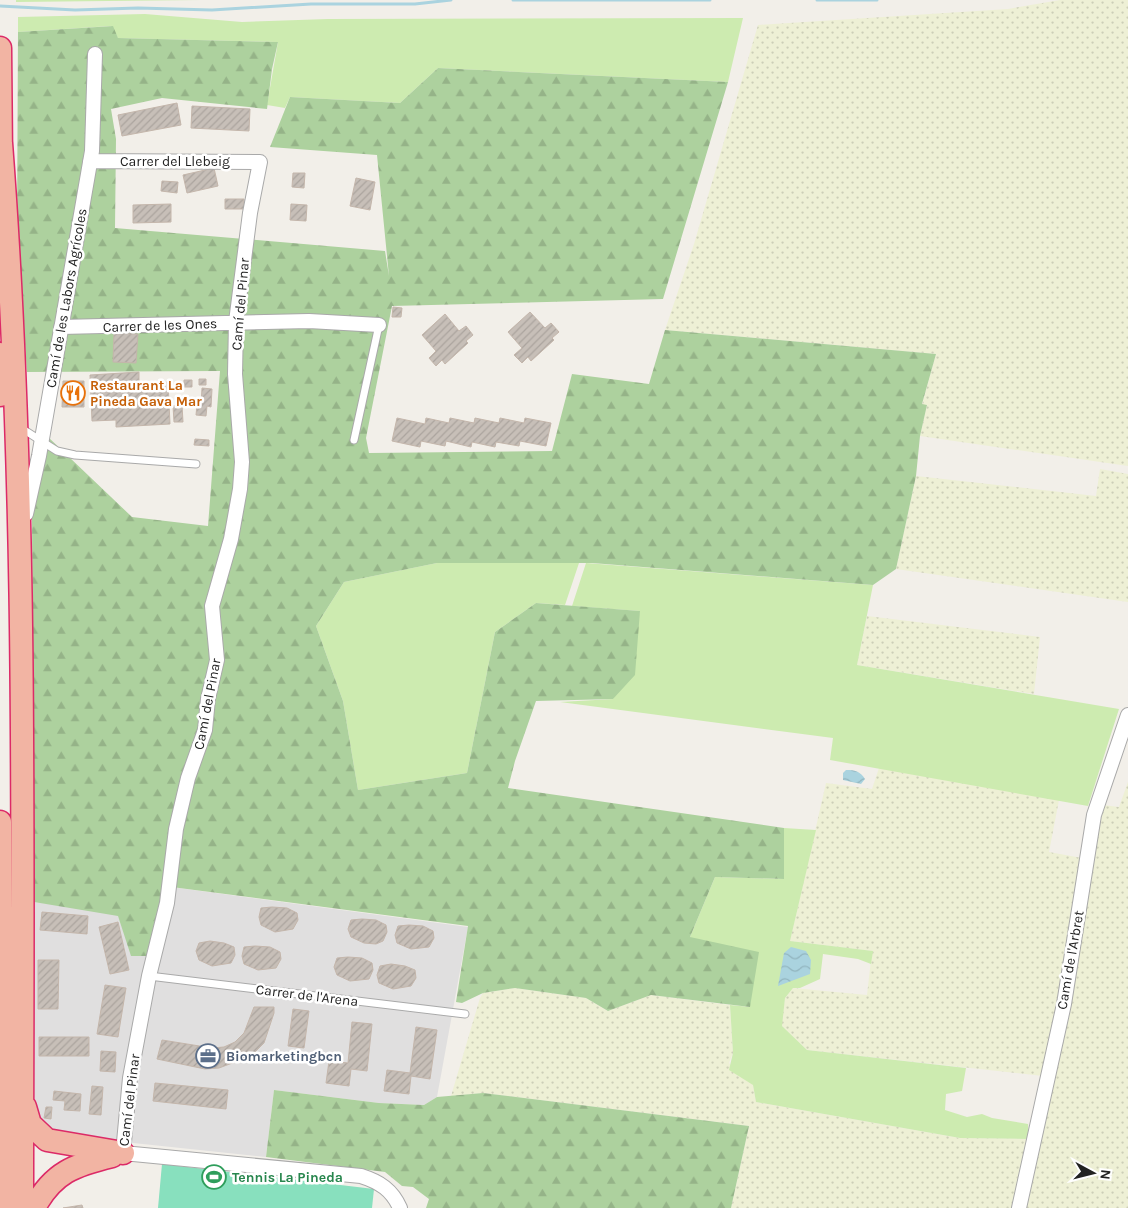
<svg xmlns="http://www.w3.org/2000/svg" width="1128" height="1208" font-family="Karla,sans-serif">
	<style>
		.residential { fill: #e0dfdf }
		.farmland { fill: url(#farmland-dots) }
		.grass { fill: #cdebb0 }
		.forest { fill: url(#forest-firs) }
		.pitch { fill: #88e0be }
		.water { fill: url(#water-waves) }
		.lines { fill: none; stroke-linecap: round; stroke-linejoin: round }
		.stream { stroke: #aad3df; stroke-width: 3 }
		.building { fill: url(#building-hatch); stroke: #c4b6ab }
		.service-casing { stroke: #a9a9a9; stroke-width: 9 }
		.minor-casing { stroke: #a9a9a9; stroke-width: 16 }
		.trunk-casing { stroke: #dc2a67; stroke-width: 25 }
		.service { stroke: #fff; stroke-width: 7 }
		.minor { stroke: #fff; stroke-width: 14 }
		.trunk { stroke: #f2b4a3; stroke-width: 22 }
		.labels { text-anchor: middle; stroke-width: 5; stroke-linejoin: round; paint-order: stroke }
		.street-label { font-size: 14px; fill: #222; stroke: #fff }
		.food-label { font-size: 14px; font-weight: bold; fill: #c56008; stroke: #fff; text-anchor: start }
		.service-label { font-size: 14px; font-weight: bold; fill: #4e5e75; stroke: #fff; text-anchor: start }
		.leisure-label { font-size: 14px; font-weight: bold; fill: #27864d; stroke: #fff; text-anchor: start }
	</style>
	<defs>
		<pattern id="farmland-dots" width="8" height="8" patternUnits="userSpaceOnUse" patternTransform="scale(1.25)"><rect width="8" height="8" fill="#eef0d5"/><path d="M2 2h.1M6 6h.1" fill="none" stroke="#ccceb7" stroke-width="1.8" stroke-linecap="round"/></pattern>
		<pattern id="forest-firs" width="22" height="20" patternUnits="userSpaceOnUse" patternTransform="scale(1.25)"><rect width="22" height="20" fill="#add19e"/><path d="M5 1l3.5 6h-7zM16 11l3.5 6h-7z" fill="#95b388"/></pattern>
		<pattern id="water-waves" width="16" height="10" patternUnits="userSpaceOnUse" patternTransform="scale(1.25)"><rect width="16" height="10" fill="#aad3df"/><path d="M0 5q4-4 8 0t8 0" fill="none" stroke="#92b5bf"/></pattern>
		<pattern id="building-hatch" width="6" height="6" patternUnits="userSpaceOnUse" patternTransform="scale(1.25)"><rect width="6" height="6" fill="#c7bfb8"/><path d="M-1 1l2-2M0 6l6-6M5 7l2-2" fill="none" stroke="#aba49e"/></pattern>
	</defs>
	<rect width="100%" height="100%" fill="#f2efe9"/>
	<path class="residential" d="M164 886 468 927 437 1097 424 1105 379 1103 274 1090 266 1157 58 1135 44 1127 35 1110 30 1085 34 902 117 912 132 956H147Z"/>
	<path class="farmland" d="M1060 0H1128V466L920 436 927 405H922L936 354 665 330 694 244 758 25 1008 9Z
		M1100 469 1128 474V602L896 569 916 476 1096 496Z
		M867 616 1040 637 1034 694 857 665Z
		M879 768 1059 800 1049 852 1082 858 1064 975 1043 1076 807 1050 781 1025 785 998 793 988 867 995 872 951 790 941 826 783 872 789Z
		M1128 782V1208H1025L1098 818 1103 805 1119 807Z
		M515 988 586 998 608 1011 651 995 730 1005 733 1053 729 1063 753 1085 756 1102 960 1138 1029 1139 1015 1208H731L749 1126 483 1093 451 1096 480 998 483 993Z"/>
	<path class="grass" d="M16 0H201L16 2Z
		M145 14 242 22 328 19 743 18 728 82 438 68 400 103 290 97 285 108 267 105 278 42 118 38 111 26 18 32V17Z
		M437 563H579L565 605 536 603 495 632 467 773 358 790 343 701 316 626 344 582Z
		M586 563 873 585 857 665 1119 709 1088 806 830 760 833 738 560 702 613 699 640 611 572 606Z
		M784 828 816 830 790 941 873 951 871 964 858 959 823 954 820 979 800 988H793L785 998 782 1026 807 1050 966 1068 962 1091 946 1094 945 1110 967 1117 982 1114 992 1118 1028 1124 1029 1139 960 1138 756 1102 753 1085 729 1070 733 1053 730 1005 750 1007 690 937 715 877 784 879Z"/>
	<path class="forest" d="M113 26 118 38 278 42 272 69 267 109 162 98 111 109 116 139 115 228 385 251 389 276 377 155 270 147 290 97 400 103 438 68 728 82 663 299 392 306 366 438 369 453 552 451 572 374 649 384 665 330 936 354 922 404 927 405 920 436 916 476 896 569 873 585 592 563H437L344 582 316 626 343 701 358 790 467 773 495 632 536 603 640 611 635 675 613 699 536 701 515 761 508 788 784 828V879L715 877 690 937 759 952 750 1007 651 995 608 1011 586 998 515 988 483 993 462 1003 456 1002 468 926 164 886 147 956H131L118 916 34 902 32 518 47 436 132 517 208 526 220 371 27 372 17 232 18 32Z
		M274 1090 379 1103 424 1105 437 1097 483 1093 749 1126 731 1208H426L429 1199 413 1187 402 1186 385 1172 266 1157Z"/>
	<path class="pitch" d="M162 1164 374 1189 372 1208H158Z"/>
	<path class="water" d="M846 770C855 770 860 771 865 779L861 784 843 780V773Z
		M791 947 806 951 811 960 810 974 778 986 784 953Z"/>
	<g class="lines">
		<path class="stream" d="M513 0H710
			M817 0H877
			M0 6 75 10 138 8 212 10 311 4H415L451 0"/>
	</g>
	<path class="building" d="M177 103 181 125 122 136 118 115Z
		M192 106 250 109 249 131 191 128Z
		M214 168 218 186 187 193 183 175Z
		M293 173H305L304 188 292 187Z
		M356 178 375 182 370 210 350 206Z
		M162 181 178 182 177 193 161 191Z
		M225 199H244V209H225Z
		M171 204V222L133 223V205Z
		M291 204 307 205 306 221 290 220Z
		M393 307 402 308 401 317H392Z
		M530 312 545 328 551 323 559 332 552 338 554 340 531 361 528 357 522 363 514 355 522 348 508 332Z
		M445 314 459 331 466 326 473 335 466 341 468 343 445 364 442 360 436 366 429 358 436 351 422 335Z
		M114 333 138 334 136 363 113 362Z
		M139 372V383L168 382 170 424 116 427V420L92 421 90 375Z
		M199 379H206V385H199Z
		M184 380H192V387H184Z
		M63 381H84V407H62Z
		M202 388 212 389 211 407 207 406 206 416 196 415 197 405H201Z
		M182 405 183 422H174L173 406Z
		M397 418 425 424 426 418 449 423 450 418 474 423 475 418 499 423 500 418 524 423 525 418 551 423 546 446 520 441 519 446 496 442 495 447 472 442 471 447 446 441 445 446 421 441 420 447 392 441Z
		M195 439 209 440V446L194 445Z
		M272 907 287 908 297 913 298 920 293 929 275 932 261 925 259 917 261 908Z
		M42 912 88 916 87 934 40 930Z
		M362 919 376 920 386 925 387 932 383 941 376 944 364 943 351 937 348 929 351 920Z
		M118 922 129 970 110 974 99 927Z
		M409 925 423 926 433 931 434 938 429 947 411 949 397 943 395 935 398 926Z
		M210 941 224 943 234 947 235 955 231 963 212 966 199 960 196 951 199 943Z
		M255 946 270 947 280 952 281 959 276 968 258 970 244 964 242 956 244 947Z
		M348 957 362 958 372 963 373 970 369 979 350 981 337 975 334 967 337 958Z
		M38 960H59L58 1009H38Z
		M391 964 405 966 415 970 416 978 411 986 393 989 379 983 377 975 380 966Z
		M105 985 126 988 118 1037 97 1034Z
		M254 1007H274V1013L264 1043 251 1056 219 1068 205 1069 157 1059 162 1040 212 1048 224 1047 235 1042 244 1033Z
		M293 1009 309 1011 304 1048 288 1046Z
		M352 1022 372 1024 367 1071 351 1069 349 1086 326 1083 329 1061 348 1063Z
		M416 1027 437 1030 430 1079 411 1076 409 1094 384 1091 387 1070 410 1073Z
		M39 1037H89V1056H39Z
		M101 1051 116 1052 115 1072 100 1071Z
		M155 1083 228 1090 226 1109 153 1101Z
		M92 1086 103 1087 101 1115 89 1114Z
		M54 1091 81 1094 80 1111 64 1110 65 1101 53 1100Z
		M46 1107H52L51 1119 44 1118Z
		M82 1205 83 1208H63Z"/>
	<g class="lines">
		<g class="service-casing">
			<path id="service" d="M21 428 57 451 75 455 196 464
				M354 440 379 325
				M149 976 465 1014"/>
		</g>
		<g class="minor-casing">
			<path id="minor" d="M90 161 260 162 250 213 236 322 235 374 242 462 240 489 231 539 212 606 217 660 208 699 205 730 188 778 176 829 167 903 149 976 130 1078 123 1153 361 1176C380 1182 392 1190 400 1208
				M61 327 309 321 379 325
				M26 514 39 456 92 151 95 54
				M1019 1208 1064 1004 1094 815 1128 715"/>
		</g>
		<g class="trunk-casing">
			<path id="trunk" d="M0 48 1 157
				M1 143C28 497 22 853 22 1208
				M0 395V354
				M0 822 2 1208
				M25 1107 30 1124 47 1140 123 1153
				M34 1208C53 1172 75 1165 112 1156"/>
		</g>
		<use href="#service" class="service"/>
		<use href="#minor" class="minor"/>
		<use href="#trunk" class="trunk"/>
	</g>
	<defs>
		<g id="restaurant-ring" transform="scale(1.25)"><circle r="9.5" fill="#fff" stroke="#e8710a" stroke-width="1.5"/><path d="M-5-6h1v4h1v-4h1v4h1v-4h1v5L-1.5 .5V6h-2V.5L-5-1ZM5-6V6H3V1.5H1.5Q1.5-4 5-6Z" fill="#e8710a"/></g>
		<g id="office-ring" transform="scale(1.25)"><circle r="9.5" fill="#fff" stroke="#5c6f8a" stroke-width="1.5"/><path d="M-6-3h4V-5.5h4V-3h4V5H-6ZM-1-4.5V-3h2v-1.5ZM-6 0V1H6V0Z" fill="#5c6f8a"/></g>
		<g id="stadium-ring" transform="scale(1.25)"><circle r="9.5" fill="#fff" stroke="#2e9e5b" stroke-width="1.5"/><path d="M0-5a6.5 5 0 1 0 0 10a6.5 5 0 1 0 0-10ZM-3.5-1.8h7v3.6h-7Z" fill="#2e9e5b"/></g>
	</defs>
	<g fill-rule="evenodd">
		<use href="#restaurant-ring" x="73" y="393"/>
		<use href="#office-ring" x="208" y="1056"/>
		<use href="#stadium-ring" x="214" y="1177"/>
	</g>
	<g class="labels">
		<g class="street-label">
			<text x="175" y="166">Carrer del Llebeig</text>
			<text transform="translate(66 298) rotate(-80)" y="5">Camí de les Labors Agrícoles</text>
			<text transform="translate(240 304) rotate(-85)" y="5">Camí del Pinar</text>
			<text transform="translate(160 325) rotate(-2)" y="5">Carrer de les Ones</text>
			<text transform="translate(207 704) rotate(-79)" y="5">Camí del Pinar</text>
			<text transform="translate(1070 960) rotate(-80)" y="5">Camí de l'Arbret</text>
			<text transform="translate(307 995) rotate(7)" y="5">Carrer de l'Arena</text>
			<text transform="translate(129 1100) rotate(-83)" y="5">Camí del Pinar</text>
		</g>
		<g class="food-label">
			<text x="90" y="390">Restaurant La<tspan x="90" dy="16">Pineda Gava Mar</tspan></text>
		</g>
		<g class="service-label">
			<text x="226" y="1061">Biomarketingbcn</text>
		</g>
		<g class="leisure-label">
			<text x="232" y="1182">Tennis La Pineda</text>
		</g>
	</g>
	<g transform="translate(1093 1173) rotate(97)" stroke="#ffffff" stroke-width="4" paint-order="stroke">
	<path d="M0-4L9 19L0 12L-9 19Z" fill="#222222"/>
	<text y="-8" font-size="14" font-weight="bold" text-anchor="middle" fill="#222222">N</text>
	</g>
</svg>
